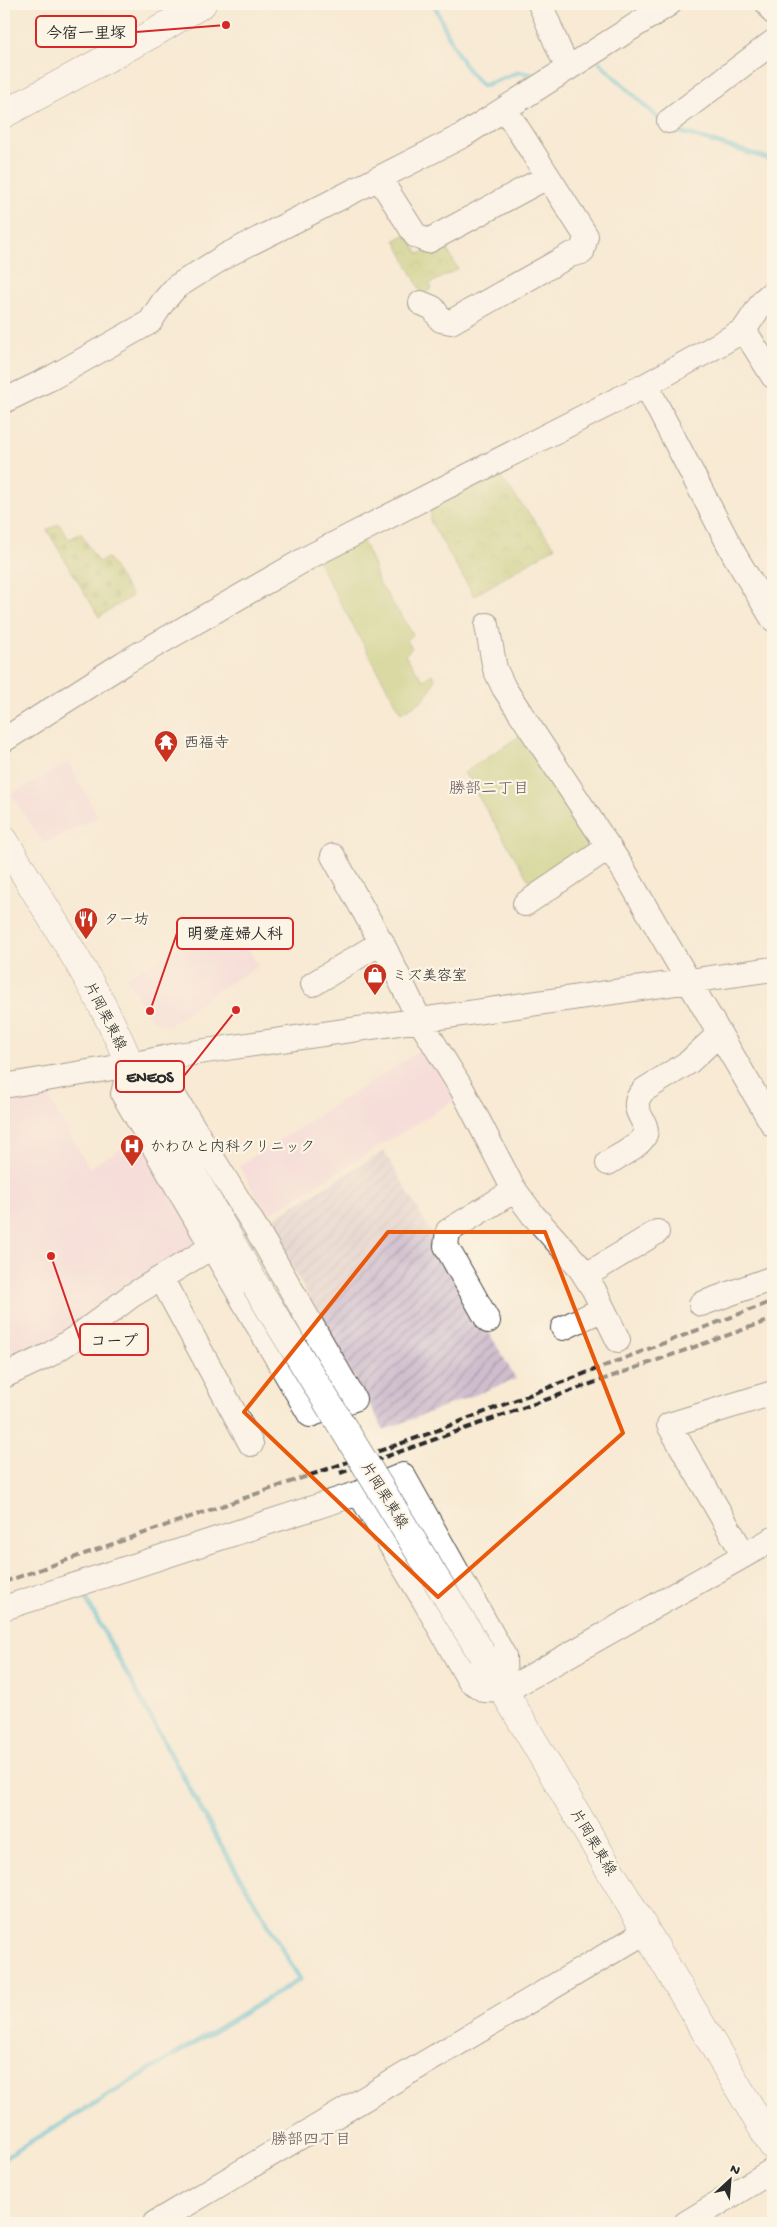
<svg xmlns="http://www.w3.org/2000/svg" width="777" height="2227" font-family="'Gochi Hand','Klee One',sans-serif">
	<style>
		.built { fill: #f3cfdf }
		.industrial { fill: url(#industrial-furrows) }
		.green { fill: #b5c669; stroke: #70784a }
		.cemetery { fill: url(#cemetery-stones); stroke: #70784a }
		.park { fill: url(#park-crowns); stroke: #70784a }
		.lines { fill: none; stroke-linecap: round; stroke-linejoin: round }
		.stream { stroke: #55bdd3; stroke-width: 5 }
		.minor-casing { stroke: #4a4844; stroke-width: 26 }
		.major-casing { stroke: #4a4844; stroke-width: 29 }
		.minor { stroke: #fff; stroke-width: 24 }
		.major { stroke: #fff; stroke-width: 28 }
		.rail { stroke: #2b2b2b; stroke-width: 4; stroke-dasharray: 8 4; stroke-linecap: butt }
		.major-bridge-casing { stroke: #4a4844; stroke-width: 29; stroke-linecap: butt }
		.major-bridge { stroke: #fff; stroke-width: 28 }
		.marked { fill: none; stroke: #e8590c; stroke-width: 4; stroke-linejoin: round }
		.labels { text-anchor: middle; stroke-width: 4.5; stroke-linejoin: round; paint-order: stroke }
		.poi-label { font-size: 15px; fill: #2b2b2b; stroke: #fcf5e5; text-anchor: start }
		.street-label { font-size: 15px; fill: #2b2b2b; stroke: #fcf5e5 }
		.neighbourhood-label { font-size: 16px; fill: #6a5960; stroke: #fcf5e5 }
		.leader { fill: none; stroke: #d62828; stroke-width: 2 }
		.callout-dot { fill: #d62828; stroke: #fcf5e5; stroke-width: 2 }
		.callout { fill: #fcf5e5; stroke: #d62828; stroke-width: 2 }
		.callout-label { font-size: 16px; text-anchor: middle; font-weight: bold; fill: #2b2b2b }
	</style>
	<defs>
		<pattern id="industrial-furrows" width="10" height="10" patternUnits="userSpaceOnUse" patternTransform="scale(1.25)"><rect width="10" height="10" fill="#cfbdce"/><path d="M-1 1l2-2M0 10L10 0M9 11l2-2" fill="none" stroke="#a89aa7"/></pattern>
		<pattern id="cemetery-stones" width="16" height="16" patternUnits="userSpaceOnUse" patternTransform="scale(1.25)"><rect width="16" height="16" fill="#b5c669"/><path d="M2 7V4a2 2 0 0 1 4 0v3zM10 15v-3a2 2 0 0 1 4 0v3z" fill="#9caa5b"/></pattern>
		<pattern id="park-crowns" width="20" height="18" patternUnits="userSpaceOnUse" patternTransform="scale(1.25)"><rect width="20" height="18" fill="#b5c669"/><path d="M2 6a3 3 0 1 1 6 0M12 15a3 3 0 1 1 6 0" fill="none" stroke="#9caa5b"/></pattern>
	</defs>
	<rect width="100%" height="100%" fill="#fcf5e5"/>
	<filter id="ink" filterUnits="userSpaceOnUse"><feTurbulence type="fractalNoise" baseFrequency=".02" numOctaves="2"/><feDisplacementMap in="SourceGraphic" scale="10" xChannelSelector="R" yChannelSelector="G"/><feConvolveMatrix kernelMatrix="1 2 1 2 8 2 1 2 1" color-interpolation-filters="sRGB"/></filter>
	<filter id="wash" filterUnits="userSpaceOnUse"><feTurbulence type="fractalNoise" baseFrequency=".0096" numOctaves="4" result="noise"/><feDisplacementMap in="SourceGraphic" scale="20" xChannelSelector="R" yChannelSelector="G"/><feGaussianBlur stdDeviation="1.12" result="paint"/><feColorMatrix in="noise" values="0 0 0 0 0 0 0 0 0 0 0 0 0 0 0 0 0 1.4 0 .05"/><feComposite in="paint" operator="in"/></filter>
	<g filter="url(#wash)">
		<rect width="100%" height="100%" fill="#f8ead3"/>
		<path class="built" d="M69 762 98 817 44 844 11 794Z
			M230 919 258 966 218 990 168 1027 151 1020 126 977Z
			M425 1047 456 1099 268 1215 239 1166Z
			M48 1096 89 1168 139 1138 196 1234 191 1249 56 1339 4 1367V1105Z"/>
		<path class="industrial" d="M384 1151 516 1379 384 1430 267 1222Z"/>
		<path class="green" d="M361 537 373 563 378 581 413 634 407 641 412 648 405 655 423 680 432 674 435 678C430 699 418 703 401 713L317 560Z
			M524 733 594 841 592 849 534 889 464 773Z"/>
		<path class="cemetery" d="M59 524 69 539 81 533 98 562 108 558 132 596 99 617 47 530Z"/>
		<path class="park" d="M406 234 419 254 443 242 458 269 429 284 432 289 422 294 395 240Z
			M497 473 555 547 474 596 430 521 432 508Z"/>
		<g class="lines">
			<path class="stream" d="M434 4C447 32 459 65 483 86L519 72 536 75 547 67
				M600 63 662 122
				M671 129 773 160
				M4 2158 300 1979 214 1833 85 1597"/>
		</g>
	</g>
	<g filter="url(#ink)">
		<g class="lines">
			<g class="minor-casing">
				<path id="minor" d="M540 4C550 25 556 47 568 67
					M768 4 773 12
					M669 121 773 42
					M379 178 416 236 428 241 547 177
					M421 303 433 308 441 320 451 322 570 255 582 252 586 236 505 109
					M744 330 773 376
					M646 385 735 556 773 619
					M4 401 53 377 150 322 163 302 176 287 227 255 462 136 669 4
					M487 625 495 669 504 688 623 869 773 1125
					M4 740 124 663 311 556 646 385 711 349 744 330 764 300 773 292
					M333 856 384 947 420 1021 463 1091 513 1188 533 1215 578 1265 594 1290 618 1340
					M525 904 609 847
					M313 984 382 942
					M130 1065 161 1075 257 1230 354 1399 310 1415 123 1094Z
					M4 1086 130 1065 178 1055 773 969
					M608 1163C617 1157 639 1146 644 1137 653 1121 624 1111 644 1090L689 1062 719 1034
					M585 1276 657 1232
					M161 1278 251 1444
					M701 1304 773 1278
					M488 1321 446 1246 448 1231 515 1190
					M563 1328 603 1309
					M4 1376 49 1355 81 1334 131 1296 212 1247
					M359 1493 424 1600 469 1680 484 1690 505 1691 773 1539
					M744 1555 669 1425 773 1393
					M4 1608 359 1493 403 1475 504 1656 505 1691
					M155 2223 647 1931
					M686 2223 773 2170"/>
			</g>
			<g class="major-casing">
				<path id="major" d="M4 114 154 33 202 4
					M4 840C48 914 98 986 130 1065L256 1286
					M482 1654 773 2146"/>
			</g>
			<use href="#minor" class="minor"/>
			<use href="#major" class="major"/>
			<path class="rail" d="M340 1473 773 1319
				M4 1582 425 1435 773 1301"/>
			<g class="major-bridge-casing">
				<path id="major-bridge" d="M256 1286 482 1654"/>
			</g>
			<use href="#major-bridge" class="major-bridge"/>
		</g>
	</g>
	<path d="M0 0H777V2227H0ZM388 1232H545L623 1433 438 1597 244 1412Z" fill="#f8ead3" fill-opacity=".55" fill-rule="evenodd"/>
	<path class="marked" d="M388 1232H545L623 1433 438 1597 244 1412Z"/>
	<defs>
		<g id="temple-pin" transform="scale(1.25)"><path d="M0 17L-7.5 6A9.5 9.5 0 1 1 7.5 6Z" fill="#c8321e" stroke="#fcf5e5"/><path d="M0-6L5-2H3V0L6.5 2.5H4V6H1.5V3h-3V6H-4V2.5H-6.5L-3 0V-2H-5Z" fill="#fff"/></g>
		<g id="restaurant-pin" transform="scale(1.25)"><path d="M0 17L-7.5 6A9.5 9.5 0 1 1 7.5 6Z" fill="#c8321e" stroke="#fcf5e5"/><path d="M-5-6h1v4h1v-4h1v4h1v-4h1v5L-1.5 .5V6h-2V.5L-5-1ZM5-6V6H3V1.5H1.5Q1.5-4 5-6Z" fill="#fff"/></g>
		<g id="shop-pin" transform="scale(1.25)"><path d="M0 17L-7.5 6A9.5 9.5 0 1 1 7.5 6Z" fill="#c8321e" stroke="#fcf5e5"/><path d="M-5-2.5h2.3a2.7 3.5 0 0 1 5.4 0H5L5.5 6h-11ZM-1.5-2.5h3a1.5 2.3 0 0 0-3 0Z" fill="#fff"/></g>
		<g id="hospital-pin" transform="scale(1.25)"><path d="M0 17L-7.5 6A9.5 9.5 0 1 1 7.5 6Z" fill="#c8321e" stroke="#fcf5e5"/><path d="M-5-5h3v3.5h4V-5h3V5h-3V1.5h-4V5h-3Z" fill="#fff"/></g>
	</defs>
	<g fill-rule="evenodd">
		<use href="#temple-pin" x="166" y="742"/>
		<use href="#restaurant-pin" x="86" y="919"/>
		<use href="#shop-pin" x="375" y="975"/>
		<use href="#hospital-pin" x="132" y="1146"/>
	</g>
	<g class="labels">
		<g class="poi-label">
			<text x="184" y="747">西福寺</text>
			<text x="104" y="924">ター坊</text>
			<text x="392" y="980">ミズ美容室</text>
			<text x="150" y="1151">かわひと内科クリニック</text>
		</g>
		<g class="street-label">
			<text transform="translate(106 1016) rotate(63)" y="5">片岡栗東線</text>
			<text transform="translate(385 1495) rotate(58)" y="5">片岡栗東線</text>
			<text transform="translate(594 1842) rotate(59)" y="5">片岡栗東線</text>
		</g>
		<g class="neighbourhood-label">
			<text x="489" y="793">勝部二丁目</text>
			<text x="311" y="2144">勝部四丁目</text>
		</g>
	</g>
	<path class="leader" d="M226 25L136 32M150 1011L177 933M236 1010L184 1076M51 1256L80 1340"/>
	<g class="callout-dot">
		<circle cx="226" cy="25" r="5"/>
		<circle cx="150" cy="1011" r="5"/>
		<circle cx="236" cy="1010" r="5"/>
		<circle cx="51" cy="1256" r="5"/>
	</g>
	<g class="callout">
		<rect x="36" y="16" width="100" height="31" rx="5"/>
		<rect x="177" y="918" width="116" height="31" rx="5"/>
		<rect x="116" y="1061" width="68" height="31" rx="5"/>
		<rect x="80" y="1324" width="68" height="31" rx="5"/>
	</g>
	<g class="callout-label">
		<text x="86" y="38">今宿一里塚</text>
		<text x="235" y="939">明愛産婦人科</text>
		<text x="150" y="1082">ENEOS</text>
		<text x="114" y="1346">コープ</text>
	</g>
	<rect width="777" height="2227" fill="none" stroke="#fcf5e5" stroke-width="20"/>
	<g transform="translate(730 2180) rotate(26)" stroke="#fcf5e5" stroke-width="4" paint-order="stroke">
	<path d="M0-4L9 19L0 12L-9 19Z" fill="#2b2b2b"/>
	<text y="-8" font-size="14" font-weight="bold" text-anchor="middle" fill="#2b2b2b">N</text>
	</g>
</svg>
